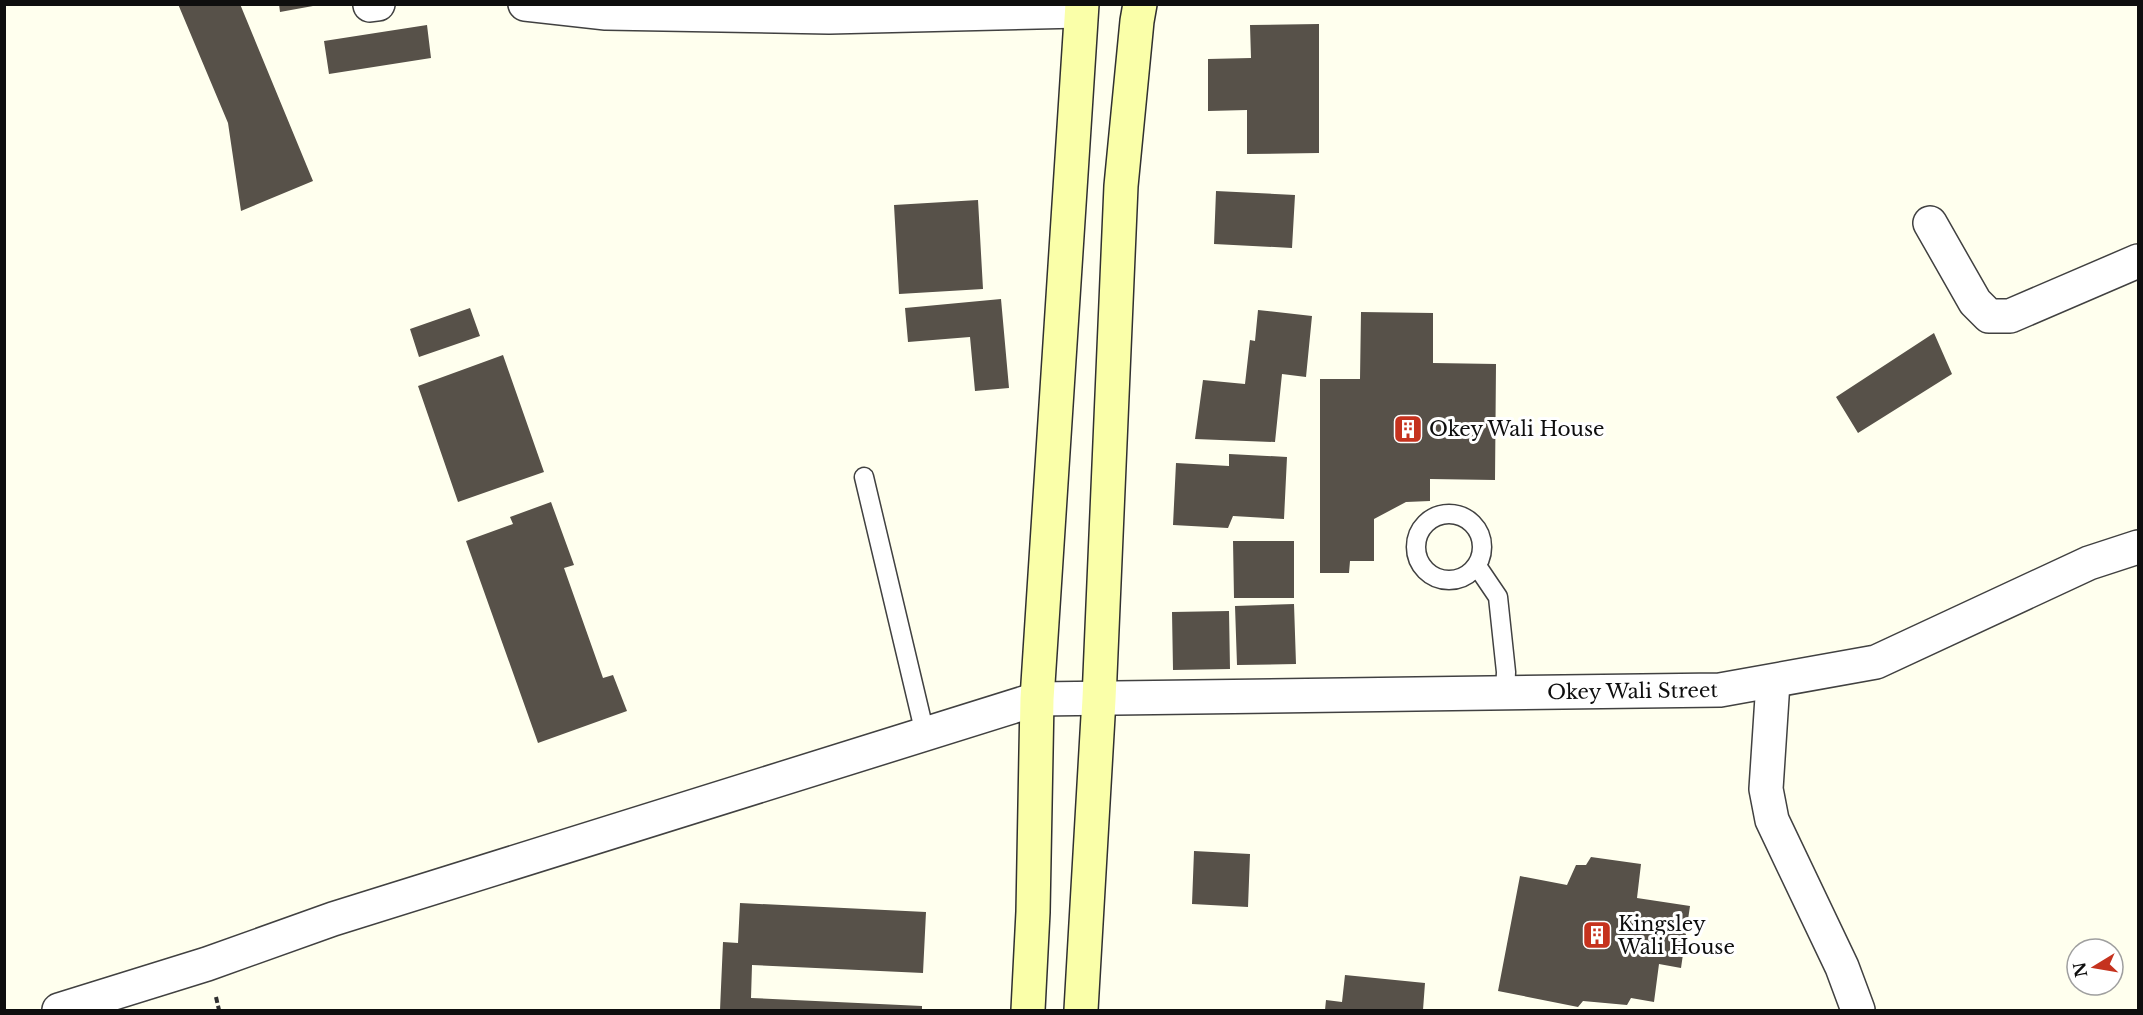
<svg xmlns="http://www.w3.org/2000/svg" width="2143" height="1015" font-family="'Libre Baskerville',serif">
	<style>
		.building { fill: #575149 }
		.lines { fill: none; stroke-linecap: round; stroke-linejoin: round }
		.lane-casing { stroke: #414141; stroke-width: 21 }
		.street-casing { stroke: #414141; stroke-width: 36 }
		.secondary-casing { stroke: #303030; stroke-width: 36 }
		.path { stroke: #303030; stroke-width: 4; stroke-dasharray: 6 3; stroke-linecap: butt }
		.lane { stroke: #fff; stroke-width: 18 }
		.street { stroke: #fff; stroke-width: 33 }
		.secondary { stroke: #faffa9; stroke-width: 33 }
		.labels { text-anchor: middle; stroke-width: 6; stroke-linejoin: round; paint-order: stroke }
		.poi-label { font-size: 20px; fill: #0e0e0e; stroke: #fff; text-anchor: start }
		.street-label { font-size: 20px; fill: #0e0e0e; stroke: #fff }
	</style>
	<rect width="100%" height="100%" fill="#ffe"/>
	<path class="building" d="M178 4H240L313 181 241 211 228 123Z
		M279 4H313V6L280 12Z
		M1319 24V153L1247 154V110L1208 111V59L1251 58 1250 25Z
		M427 25 431 58 329 74 324 41Z
		M1216 191 1295 195 1292 248 1214 244Z
		M978 200 983 289 899 294 894 205Z
		M1001 299 1009 388 975 391 970 337 908 342 905 308Z
		M470 308 480 336 419 357 410 329Z
		M1258 310 1312 316 1306 377 1282 374 1275 442 1195 439 1203 380 1245 384 1250 340 1255 341Z
		M1361 312 1433 313V363L1496 364 1495 480 1430 479V501L1406 502 1374 519V561H1350L1349 573H1320V379H1360Z
		M1934 333 1952 374 1858 433 1836 397Z
		M503 355 544 472 458 502 418 386Z
		M1229 454 1287 457 1284 519 1233 516 1228 528 1173 525 1176 463 1229 466Z
		M551 502 574 565 564 568 603 678 613 675 627 711 538 743 466 541 513 524 510 517Z
		M1233 541H1294V598H1234Z
		M1294 604 1296 664 1237 665 1235 606Z
		M1229 611 1230 669 1173 670 1172 612Z
		M1194 851 1250 854 1248 907 1192 904Z
		M1591 857 1641 864 1637 898 1690 906 1681 968 1659 964 1654 1002 1631 998 1627 1005 1583 1001 1578 1007 1498 991 1520 876 1567 885 1576 865H1586Z
		M740 903 926 912 923 973 752 965 751 998 922 1006V1010H720L723 942 738 943Z
		M1345 975 1425 983 1423 1010H1325L1326 1000 1342 1002Z"/>
	<g class="lines">
		<g class="lane-casing">
			<path id="lane" d="M864 477 925 734
				M1416 547a33 33 0 1 1 66 0a33 33 0 1 1-66 0Z
				M1477 566 1498 597 1506 672 1505 694"/>
		</g>
		<g class="street-casing">
			<g id="street">
				<path d="M525 4 606 13 829 17 1080 11"/>
				<path d="M370 5 378 4"/>
				<path d="M1930 223 1975 302 1989 316H2010L2138 261"/>
				<path d="M1773 682 1766 789 1772 820 1842 967 1858 1010"/>
				<path id="s1" d="M59 1010 207 964 333 919 1037 699 1720 690 1876 662 2089 563 2138 547"/>
			</g>
		</g>
		<g class="secondary-casing">
			<path id="secondary" d="M1028 1010 1033 912 1037 699 1082 4
				M1081 1010 1099 699 1121 186 1137 21 1140 4"/>
		</g>
		<path class="path" d="M216 997 219 1010"/>
		<use href="#lane" class="lane"/>
		<use href="#street" class="street"/>
		<use href="#secondary" class="secondary"/>
	</g>
	<defs>
		<g id="building-square" transform="scale(1.5)"><rect x="-9" y="-9" width="18" height="18" rx="4" fill="#c5321e" stroke="#fff"/><path d="M-4-6H4V6H1V3H-1V6H-4ZM-2.5-4.3h1.7v1.8h-1.7ZM.8-4.3h1.7v1.8H.8ZM-2.5-1h1.7V.8h-1.7ZM.8-1h1.7V.8H.8Z" fill="#fff"/></g>
	</defs>
	<g fill-rule="evenodd">
		<use href="#building-square" x="1408" y="429"/>
		<use href="#building-square" x="1597" y="935"/>
	</g>
	<g class="labels">
		<g class="poi-label">
			<text x="1429" y="436">Okey Wali House</text>
			<text x="1618" y="931">Kingsley<tspan x="1618" dy="23">Wali House</tspan></text>
		</g>
		<g class="street-label">
			<text dy="7" stroke="none"><textPath href="#s1" startOffset="1622">Okey Wali Street</textPath></text>
		</g>
	</g>
	<rect width="2143" height="1015" fill="none" stroke="#0e0e0e" stroke-width="12"/>
	<g transform="translate(2095 967) rotate(259)"><circle r="28" fill="#ffffff" stroke="#9f9f9f" stroke-width="1.5"/>
	<path d="M0-4.5L10 22L0 15L-10 22Z" fill="#c5321e"/>
	<text y="-9" font-size="16" font-weight="bold" text-anchor="middle" fill="#0e0e0e">N</text>
	</g>
</svg>
